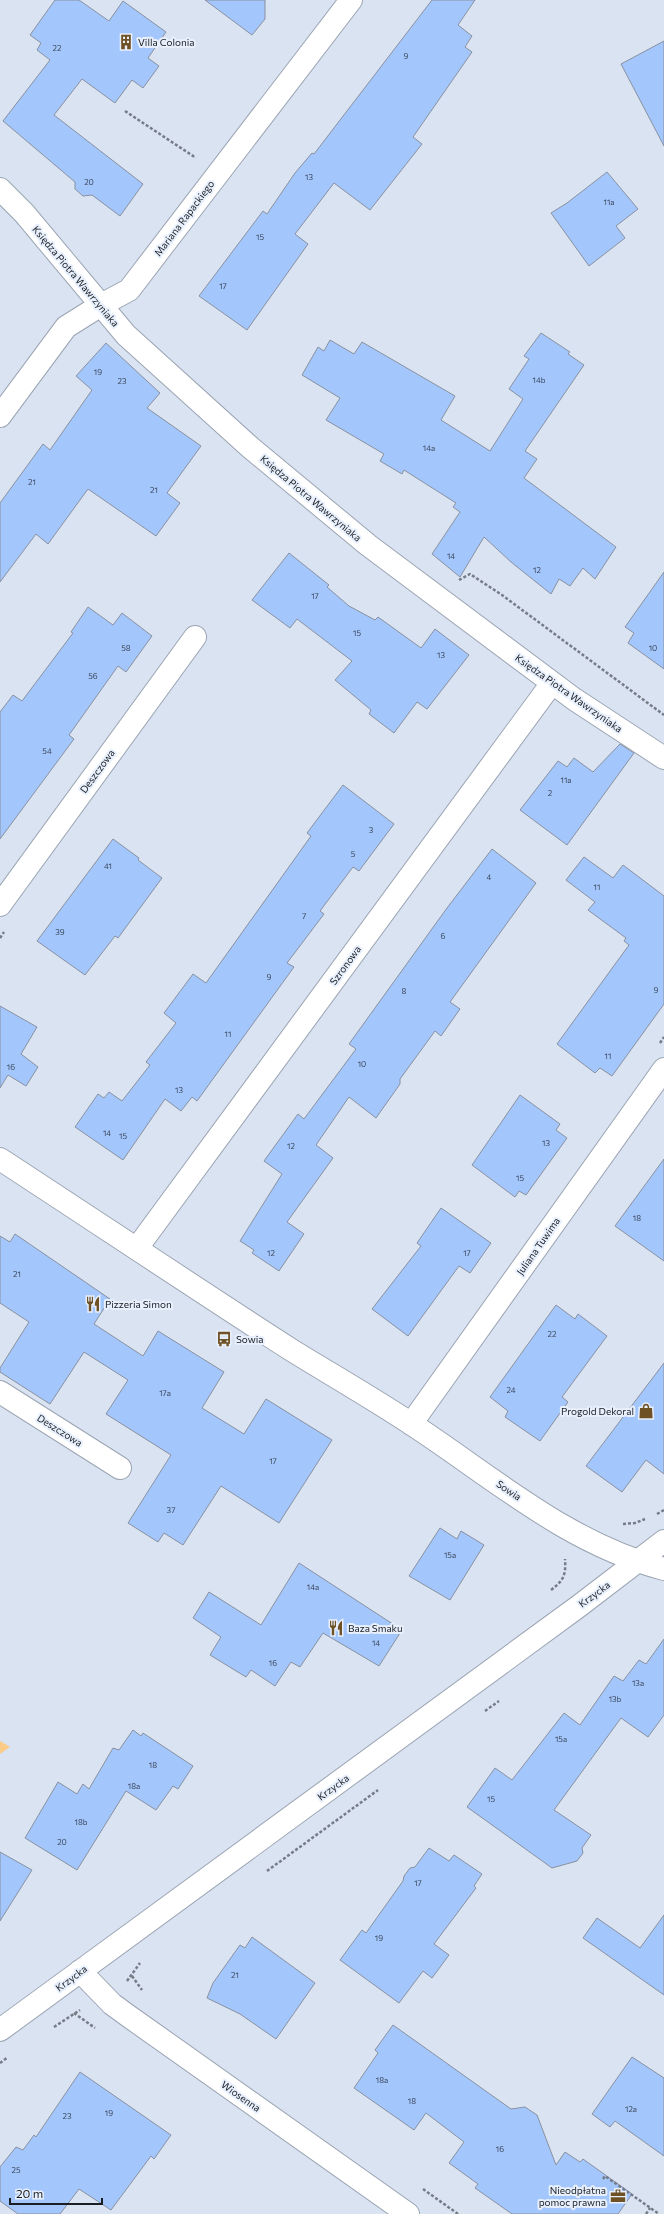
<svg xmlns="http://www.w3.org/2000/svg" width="664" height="2214" font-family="Commissioner,sans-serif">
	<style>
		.green { fill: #fbcc88 }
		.building { fill: #a3c6fd; stroke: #89919f }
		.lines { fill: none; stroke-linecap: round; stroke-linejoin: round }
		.minor-casing { stroke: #9ba4b2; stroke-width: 24 }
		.path { stroke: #757c86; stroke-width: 2.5; stroke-dasharray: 3 2; stroke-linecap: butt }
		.minor { stroke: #fff; stroke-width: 22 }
		.labels { text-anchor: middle; stroke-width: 4; stroke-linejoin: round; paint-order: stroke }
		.number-label { font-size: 8px; fill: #3c485a }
		.poi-label { font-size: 10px; fill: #1a1e23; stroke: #e8f0fd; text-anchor: start }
		.street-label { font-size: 10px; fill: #1a1e23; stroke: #e8f0fd }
	</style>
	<rect width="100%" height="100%" fill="#dae3f2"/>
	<path class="green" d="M0 1741 10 1747 0 1754Z"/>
	<path class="building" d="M55 0H79L109 21 123 1 166 32 148 58 159 66 143 88 132 80 115 103 82 79 54 115 143 184 120 216 92 195 83 196 75 189V182L3 121 50 60 37 50 41 43 30 35Z
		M205 0H265V19L252 35Z
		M432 0H475L458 25 472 36 465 47 472 52 413 137 422 144 370 210 334 183 295 234 308 244 247 330 199 296 263 211 267 214 295 173 312 153 314 154Z
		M664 41V146L621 64Z
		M607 172 638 209 616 226 625 238 589 266 551 213 567 203Z
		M541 333 570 352 568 354 584 365 525 451 537 459 524 478 616 547 595 579 583 568 570 586 559 579 551 594 511 562 484 537 460 577 432 554 460 512 453 507 456 503 404 470 402 474 380 461 384 454 326 420 340 398 302 375 318 347 324 351 330 340 354 354 362 342 455 396 441 420 490 451 523 399 509 389 529 359 524 356Z
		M106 343 160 393 147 408 201 446 167 493 180 503 156 536 88 489 48 544 36 534 0 582V503L43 444 50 450 92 390 76 376Z
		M289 553 329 585 327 587 349 606 375 620 378 617 421 648 435 629 469 655 427 709 417 702 394 733 369 714 371 710 335 680 352 661 297 619 290 628 252 600Z
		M664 572V669L628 643 634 633 625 627Z
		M88 607 113 625 122 613 152 636 126 672 118 666 69 735 74 739 0 839V712L13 695 22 701 73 633 71 632Z
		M620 744 634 753 567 845 520 810 558 761 567 767 574 758 593 772Z
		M343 785 394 824 359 871 353 867 320 911 324 914 287 963 294 967 197 1101 192 1097 181 1111 165 1099 123 1160 75 1127 98 1094 104 1098 109 1092 122 1101 150 1065 146 1062 176 1023 164 1013 193 974 206 983 311 836 307 833Z
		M113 839 139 858 138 860 162 878 118 938 115 936 85 975 37 941Z
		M492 849 536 883 450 1002 460 1009 441 1036 435 1031 400 1079V1084L376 1118 349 1097 316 1145 333 1158 287 1222 304 1234 279 1271 252 1253 254 1250 240 1241 282 1174 264 1161 298 1114 304 1119 356 1049 349 1044 447 908Z
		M584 857 613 878 623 865 664 896V1004L612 1076 600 1068 595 1073 557 1044 629 945 624 941 626 938 588 910 595 902 566 880Z
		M0 1006 37 1027 21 1054 38 1067 26 1086 8 1075 0 1088Z
		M520 1095 560 1124 556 1130 567 1138 526 1195 519 1191 515 1197 472 1165Z
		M664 1159V1261L615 1226Z
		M441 1208 491 1243 470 1273 459 1266 408 1336 372 1309 421 1246 417 1243Z
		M15 1234 110 1299 94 1324 143 1356 158 1331 224 1372 202 1408 244 1434 266 1399 332 1440 279 1523 221 1486 183 1545 164 1533 158 1542 128 1523 171 1455 106 1414 128 1380 84 1352 50 1404 0 1372V1368L29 1322 0 1303V1236L10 1242Z
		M556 1305 575 1319 578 1314 607 1336 562 1397 568 1402 540 1441 505 1417 508 1411 490 1397Z
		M664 1363V1474L646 1460 622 1492 586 1466Z
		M440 1528 457 1539 461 1531 484 1545 450 1600 409 1576Z
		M299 1563 402 1630 379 1666 323 1633 300 1667 291 1662 275 1686 251 1670 246 1677 210 1655 221 1637 193 1618 209 1592 261 1625Z
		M664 1639V1715L648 1737 621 1718 554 1810 591 1835 582 1848 583 1853 577 1861 552 1868 467 1807 495 1768 512 1780 564 1713 580 1725 614 1676 623 1681 639 1660 646 1664Z
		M133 1730 141 1736 143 1733 193 1766 178 1789 173 1786 156 1810 126 1791 77 1870 25 1838 58 1782 77 1794 83 1784 89 1789 113 1748 119 1750Z
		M429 1848 449 1861 454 1855 482 1874 474 1886 476 1888 434 1944 449 1955 432 1978 423 1971 399 2003 340 1960 362 1930 366 1933 403 1881 404 1876 410 1868 415 1867Z
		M0 1852 32 1870 0 1921Z
		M664 1915V1995L583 1938 597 1918 640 1948Z
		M252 1937 315 1983 276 2039 240 2014 207 1998 213 1983 240 1945 245 1948Z
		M393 2025 511 2109 525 2107 537 2115 556 2165 565 2152 580 2162 583 2159 632 2194 618 2214H512L475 2188 478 2184 449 2163 464 2142 426 2113 414 2130 354 2088 378 2053 375 2050Z
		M632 2057 664 2078V2156L615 2121 610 2127 592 2114Z
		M80 2072 171 2135 154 2159 151 2156 111 2210 79 2189 60 2214H18L0 2201V2167L16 2147 23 2150 34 2135 36 2137Z"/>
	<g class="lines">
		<g class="minor-casing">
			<path id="minor" d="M0 189 24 213 126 335 251 448 368 545 574 699 664 758
				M0 416 66 327 101 305 129 290 351 0
				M0 905 195 637
				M0 1159C98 1223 195 1288 293 1351 332 1375 372 1398 410 1423 493 1477 566 1543 664 1569
				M137 1248 552 683
				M0 1392 120 1468
				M411 1424 664 1069
				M80 1971 112 2004 127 2015 408 2214
				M0 2030 579 1606 664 1541"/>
		</g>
		<path class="path" d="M125 111 196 158
			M459 580 470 574 502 595 664 715
			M0 938 4 932
			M660 1043 664 1037
			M657 1514 664 1510
			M623 1524 635 1523 645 1519
			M551 1590C564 1580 566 1575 565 1559
			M485 1711 499 1701
			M267 1871 378 1790
			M132 1976 142 1990
			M127 1981 140 1963
			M74 2013 95 2028
			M54 2027 80 2010
			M0 2063 8 2057
			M603 2179 605 2176 659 2214
			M423 2189 458 2214
			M646 2214 650 2208"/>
		<use href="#minor" class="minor"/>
	</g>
	<defs>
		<g id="building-bare" transform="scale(1.2)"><path d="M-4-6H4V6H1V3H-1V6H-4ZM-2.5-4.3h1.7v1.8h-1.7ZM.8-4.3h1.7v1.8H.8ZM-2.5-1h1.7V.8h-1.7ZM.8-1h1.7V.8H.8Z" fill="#6e5125" stroke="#e8f0fd" stroke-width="2.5" paint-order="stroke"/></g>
		<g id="restaurant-bare" transform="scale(1.2)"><path d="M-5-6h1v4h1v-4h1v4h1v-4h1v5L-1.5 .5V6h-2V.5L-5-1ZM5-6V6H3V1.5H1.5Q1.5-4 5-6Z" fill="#6e5125" stroke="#e8f0fd" stroke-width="2.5" paint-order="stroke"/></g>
		<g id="bus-bare" transform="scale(1.2)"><path d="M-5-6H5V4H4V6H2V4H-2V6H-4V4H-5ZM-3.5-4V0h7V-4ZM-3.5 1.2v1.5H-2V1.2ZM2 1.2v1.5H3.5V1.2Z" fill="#6e5125" stroke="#e8f0fd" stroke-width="2.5" paint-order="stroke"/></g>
		<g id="shop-bare" transform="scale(1.2)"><path d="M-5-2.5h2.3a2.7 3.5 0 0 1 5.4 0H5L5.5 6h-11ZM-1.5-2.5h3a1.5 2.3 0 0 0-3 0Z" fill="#6e5125" stroke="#e8f0fd" stroke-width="2.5" paint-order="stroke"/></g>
		<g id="office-bare" transform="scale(1.2)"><path d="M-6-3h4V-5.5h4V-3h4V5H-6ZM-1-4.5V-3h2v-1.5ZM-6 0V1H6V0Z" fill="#6e5125" stroke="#e8f0fd" stroke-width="2.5" paint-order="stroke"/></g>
	</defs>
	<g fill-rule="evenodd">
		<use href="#building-bare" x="126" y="42"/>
		<use href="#restaurant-bare" x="93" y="1304"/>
		<use href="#bus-bare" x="224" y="1339"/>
		<use href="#shop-bare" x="646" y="1411"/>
		<use href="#restaurant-bare" x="336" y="1628"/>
		<use href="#office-bare" x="618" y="2196"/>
	</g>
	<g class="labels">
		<g class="number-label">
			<text x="57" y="51">22</text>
			<text x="406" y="59">9</text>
			<text x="309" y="180">13</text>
			<text x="89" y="185">20</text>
			<text x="609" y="205">11a</text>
			<text x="260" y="240">15</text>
			<text x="223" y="289">17</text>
			<text x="98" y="375">19</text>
			<text x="539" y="383">14b</text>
			<text x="122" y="384">23</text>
			<text x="429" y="451">14a</text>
			<text x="32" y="485">21</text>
			<text x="154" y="493">21</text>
			<text x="451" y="559">14</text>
			<text x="537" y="573">12</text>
			<text x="315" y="599">17</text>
			<text x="357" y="636">15</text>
			<text x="126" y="651">58</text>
			<text x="653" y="651">10</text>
			<text x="441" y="658">13</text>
			<text x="93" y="679">56</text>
			<text x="47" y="754">54</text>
			<text x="566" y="783">11a</text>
			<text x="550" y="796">2</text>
			<text x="371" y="833">3</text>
			<text x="353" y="857">5</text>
			<text x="108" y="869">41</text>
			<text x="489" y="880">4</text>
			<text x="597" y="890">11</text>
			<text x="304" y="919">7</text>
			<text x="60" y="935">39</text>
			<text x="443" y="939">6</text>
			<text x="269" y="980">9</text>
			<text x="656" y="993">9</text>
			<text x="404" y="994">8</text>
			<text x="228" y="1037">11</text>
			<text x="608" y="1059">11</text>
			<text x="362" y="1067">10</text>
			<text x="11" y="1070">16</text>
			<text x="179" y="1093">13</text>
			<text x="107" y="1136">14</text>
			<text x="123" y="1139">15</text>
			<text x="546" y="1146">13</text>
			<text x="291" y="1149">12</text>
			<text x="520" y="1181">15</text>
			<text x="637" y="1221">18</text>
			<text x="271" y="1256">12</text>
			<text x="467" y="1256">17</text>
			<text x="17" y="1277">21</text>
			<text x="552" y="1337">22</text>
			<text x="511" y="1393">24</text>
			<text x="165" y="1396">17a</text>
			<text x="273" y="1464">17</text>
			<text x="171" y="1513">37</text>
			<text x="450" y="1558">15a</text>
			<text x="313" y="1590">14a</text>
			<text x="376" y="1646">14</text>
			<text x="273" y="1666">16</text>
			<text x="638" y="1686">13a</text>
			<text x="615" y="1702">13b</text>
			<text x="561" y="1742">15a</text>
			<text x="153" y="1768">18</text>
			<text x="134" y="1789">18a</text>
			<text x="491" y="1802">15</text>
			<text x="81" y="1825">18b</text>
			<text x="62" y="1845">20</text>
			<text x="418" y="1886">17</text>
			<text x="379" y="1941">19</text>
			<text x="235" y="1978">21</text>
			<text x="382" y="2083">18a</text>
			<text x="412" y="2104">18</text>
			<text x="631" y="2112">12a</text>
			<text x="109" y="2116">19</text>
			<text x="67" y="2119">23</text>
			<text x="500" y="2152">16</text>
			<text x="16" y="2173">25</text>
		</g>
		<g class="poi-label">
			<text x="138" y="46">Villa Colonia</text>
			<text x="105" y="1308">Pizzeria Simon</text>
			<text x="236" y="1343">Sowia</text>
			<text x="634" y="1415" text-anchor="end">Progold Dekoral</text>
			<text x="348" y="1632">Baza Smaku</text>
			<text x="606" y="2194" text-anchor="end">Nieodpłatna<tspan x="606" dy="12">pomoc prawna</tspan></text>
		</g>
		<g class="street-label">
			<text transform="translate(184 218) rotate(-53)" y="4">Mariana Rapackiego</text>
			<text transform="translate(76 276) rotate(50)" y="4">Księdza Piotra Wawrzyniaka</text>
			<text transform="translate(311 498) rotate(40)" y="4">Księdza Piotra Wawrzyniaka</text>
			<text transform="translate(569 693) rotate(35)" y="4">Księdza Piotra Wawrzyniaka</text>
			<text transform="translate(97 771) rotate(-54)" y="4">Deszczowa</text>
			<text transform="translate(345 965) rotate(-54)" y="4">Szronowa</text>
			<text transform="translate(538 1246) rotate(-55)" y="4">Juliana Tuwima</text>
			<text transform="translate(60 1430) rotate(32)" y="4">Deszczowa</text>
			<text transform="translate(509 1490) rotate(34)" y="4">Sowia</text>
			<text transform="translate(594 1594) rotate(-37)" y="4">Krzycka</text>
			<text transform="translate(333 1787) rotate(-36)" y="4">Krzycka</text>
			<text transform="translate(71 1978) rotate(-37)" y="4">Krzycka</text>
			<text transform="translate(241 2096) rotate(35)" y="4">Wiosenna</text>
		</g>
	</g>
	<path d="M10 2198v6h92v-6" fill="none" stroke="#1a1e23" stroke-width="2"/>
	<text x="16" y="2198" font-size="12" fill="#1a1e23" stroke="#e8f0fd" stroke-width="3" paint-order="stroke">20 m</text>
</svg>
